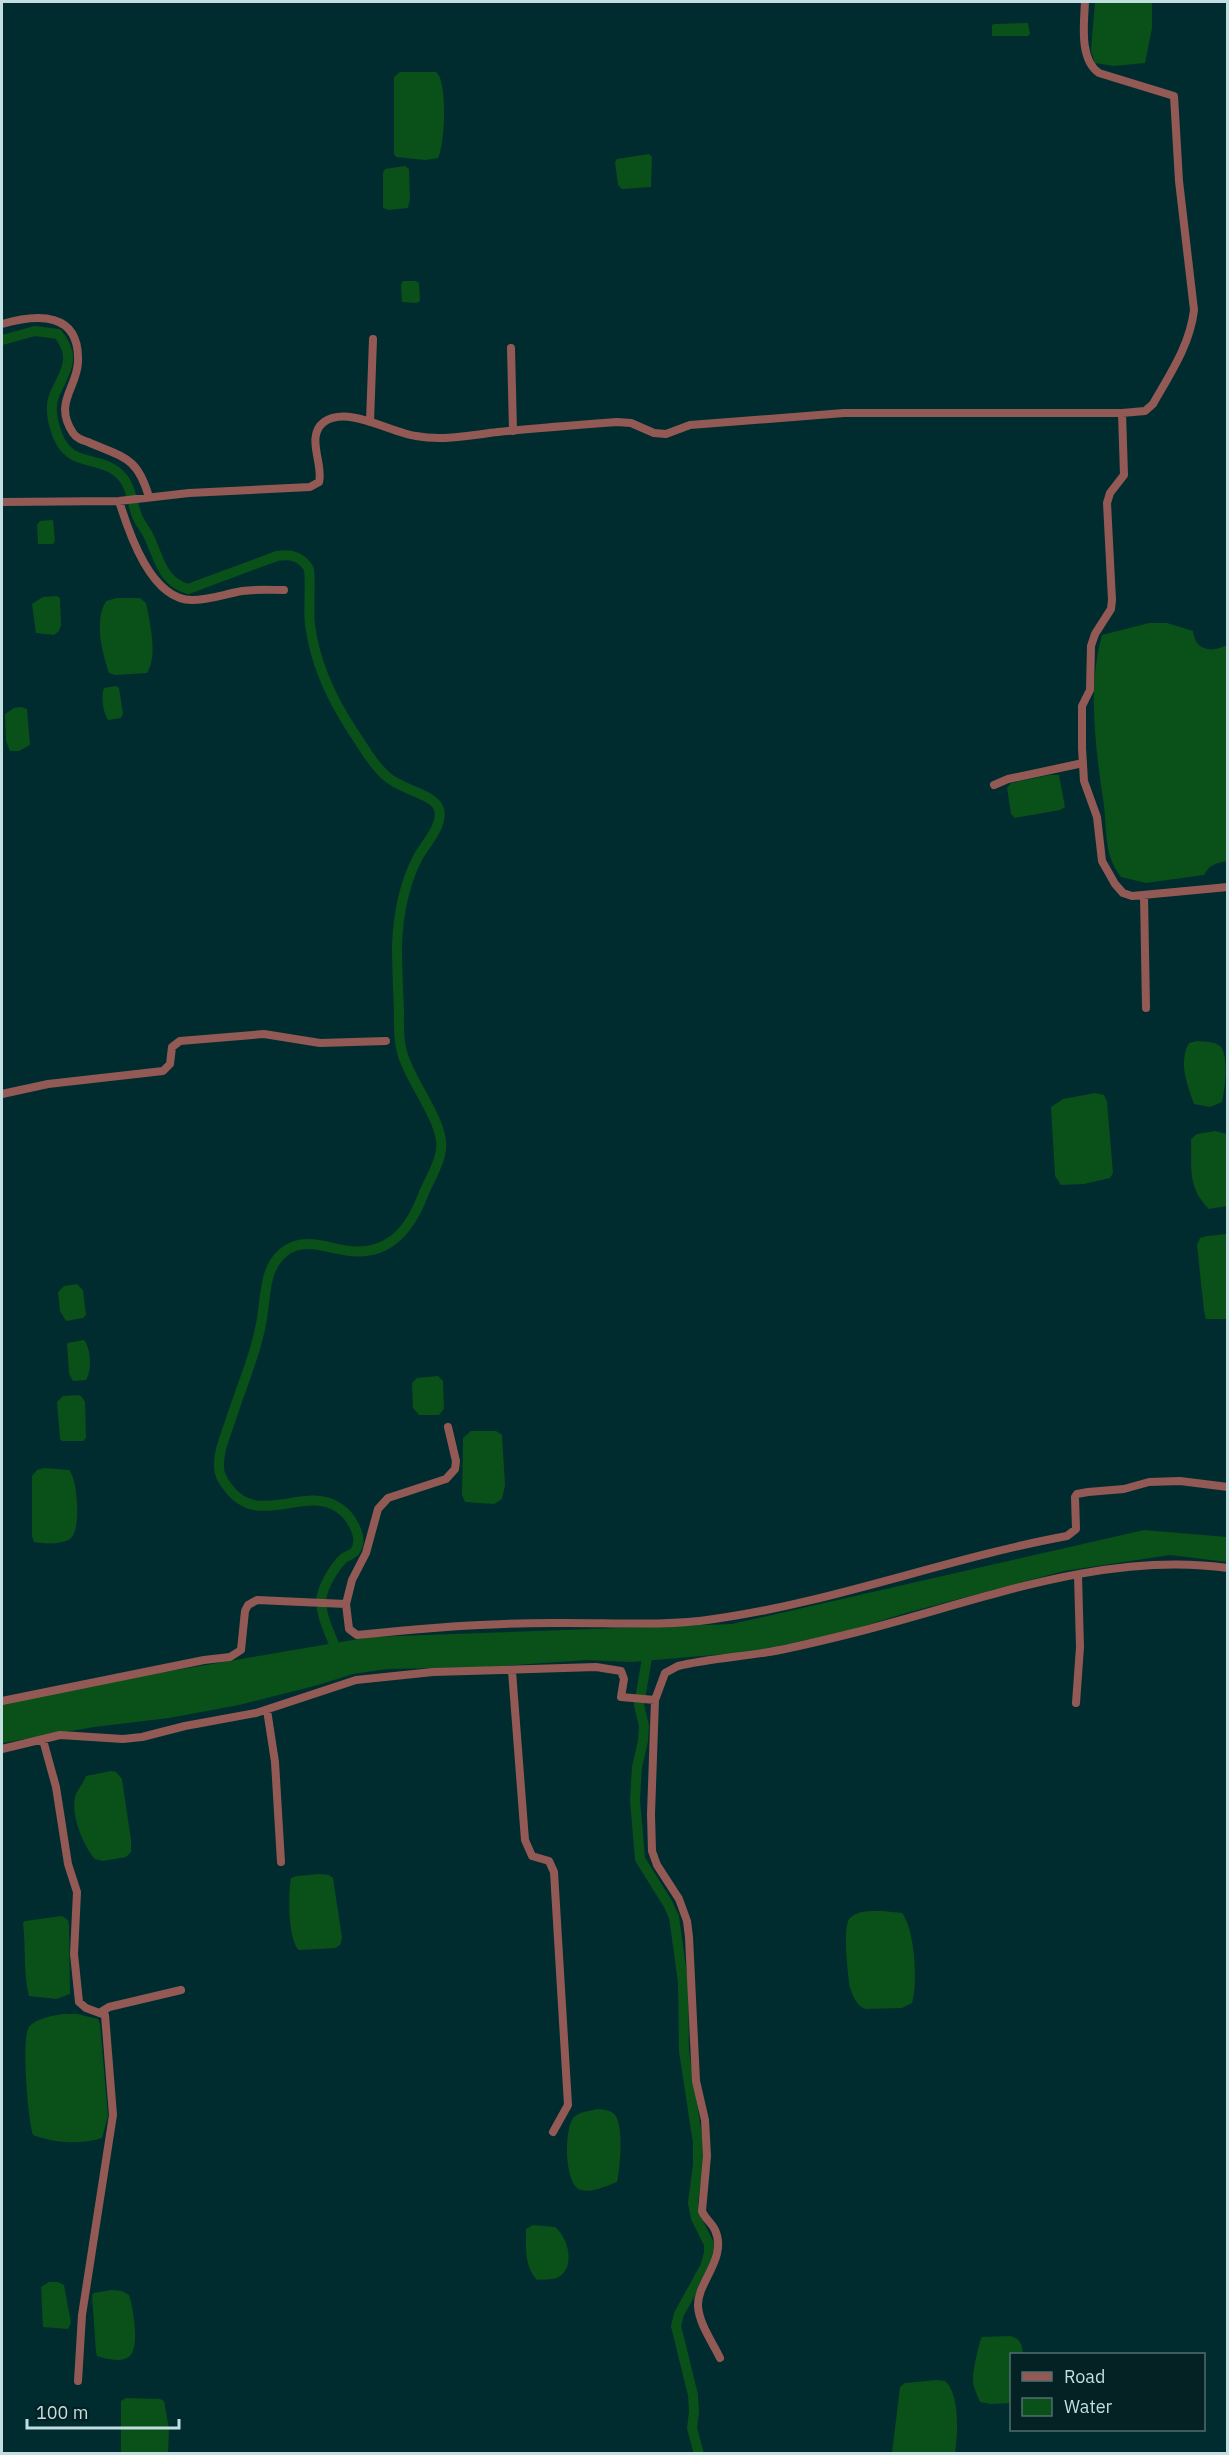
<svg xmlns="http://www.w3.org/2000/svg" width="1229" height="2455" font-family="'IBM Plex Sans',sans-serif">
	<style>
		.water { fill: #0a5019 }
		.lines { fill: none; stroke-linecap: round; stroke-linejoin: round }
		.canal { stroke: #0a5019; stroke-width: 10 }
		.minor { stroke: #935a55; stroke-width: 8 }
	</style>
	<rect width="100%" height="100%" fill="#002c30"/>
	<path class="water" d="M1095 2H1152V28L1145 63 1114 66 1095 63 1091 51Z
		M1028 23 1030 34 1028 36H992V25L994 24Z
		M400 72H436C448 81 445 145 438 158L425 160 396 157 394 154V77Z
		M649 154 652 157 651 187 622 189 618 185 615 162 617 159Z
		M405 166 409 169 410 199 408 208 389 210 383 208V173L385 169Z
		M403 281H416L419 283 420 301 417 303 402 302 401 285Z
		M53 520 55 541 53 544H38L37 525 40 521Z
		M57 596 60 598 61 625 59 631 54 635 36 633 32 604 43 597Z
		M117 598H140L146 603C150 623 158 656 147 673L115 675 109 673C102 652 94 622 106 601Z
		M1149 623H1167L1193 631C1195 651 1212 653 1227 645L1228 861C1216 863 1210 864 1204 875L1146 883 1121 877C1104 855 1107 832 1104 806 1096 751 1087 689 1102 635Z
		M116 686 119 688 123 714 121 718 108 720C103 713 101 696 104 688Z
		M21 707 27 709 30 745 19 751H10L6 741 5 714 14 708Z
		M1049 775H1059L1065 807 1060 810 1015 818 1011 814 1007 788 1011 783Z
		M1197 1041C1204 1042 1214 1041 1220 1046 1229 1054 1225 1090 1222 1102L1210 1107 1194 1104C1187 1084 1178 1063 1189 1043Z
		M1095 1093 1104 1095 1107 1102 1113 1173 1110 1178 1084 1184 1061 1185 1055 1176 1051 1107 1063 1099Z
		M1215 1131 1227 1134V1206L1209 1209C1187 1187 1192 1168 1191 1139L1197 1134Z
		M1227 1234V1319H1206L1204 1311 1197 1245 1200 1238 1207 1236Z
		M77 1284 83 1290 86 1315 83 1318 66 1321 60 1311 58 1292 64 1286Z
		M84 1340C91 1348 92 1371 86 1380L73 1381 69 1374 67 1343Z
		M438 1376 443 1381 444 1409 439 1415H419L413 1408 412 1383 417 1378Z
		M79 1395 82 1397 85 1402 86 1438 83 1441H62L60 1439 57 1402 63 1396Z
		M471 1431H496L502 1435 505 1485 502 1499 494 1504 465 1502 462 1495 463 1438Z
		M44 1468 69 1470C78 1479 81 1530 71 1538 63 1545 44 1544 34 1542L32 1536V1476L37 1470Z
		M1144 1530 1227 1537V1562L1170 1555 1064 1571 906 1613 845 1632 749 1652 631 1662 587 1660 488 1667 387 1669 353 1674 318 1685 239 1705 169 1718 94 1727 2 1743V1702L12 1698 370 1637 732 1624Z
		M111 1771 116 1772 122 1779 131 1840V1852L126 1857 103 1861 95 1859C83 1846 71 1815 75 1797 77 1790 83 1784 86 1776Z
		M319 1874 329 1875 333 1878 342 1938 340 1945 335 1948 299 1950C288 1940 288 1893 291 1878L297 1876Z
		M882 1911 902 1913C915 1930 918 1982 912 2003L902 2008 866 2009C857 2007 853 1996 850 1988 848 1977 842 1924 850 1918 858 1910 871 1911 882 1911Z
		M62 1916 68 1920 69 1925 70 1994 56 1999 29 1996C23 1973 26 1947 23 1923L25 1921Z
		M63 2014H77L98 2019 100 2024 108 2116 102 2138C79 2145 55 2143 33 2135 28 2121 21 2038 29 2027 36 2018 52 2016 63 2014Z
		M597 2109C603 2110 610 2109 615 2115 624 2126 620 2168 617 2182 607 2186 592 2193 581 2190 564 2186 563 2126 575 2116 580 2112 590 2111 597 2109Z
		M533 2225 555 2227C569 2238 576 2269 557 2278 552 2280 543 2279 537 2280 524 2266 526 2248 526 2229Z
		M49 2282H58L64 2285 71 2323 68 2329 43 2327 41 2287Z
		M111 2290 122 2291 129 2295C133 2308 140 2345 130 2356 123 2363 105 2359 97 2356L96 2352 92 2295 94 2293Z
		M1010 2336C1020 2338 1022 2344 1023 2354H1012L1011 2403 991 2404 980 2402C977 2394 972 2386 973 2377 973 2372 979 2341 982 2337Z
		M937 2380 945 2381C960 2394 958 2434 955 2453H892L900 2387 905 2383Z
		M126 2398 160 2399 164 2401 169 2429 168 2453H121V2401Z"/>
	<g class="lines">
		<path class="canal" d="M2 340 35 331 58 334C78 359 64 372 54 396 50 406 52 418 55 428 68 474 101 450 124 479 131 488 132 502 136 513 138 521 143 526 147 533 159 555 160 581 188 589L277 556C291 554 301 556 309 569 311 588 308 607 310 625 315 663 331 698 352 730 363 746 370 761 385 775 400 790 431 793 438 807 446 823 425 844 418 857 403 886 398 915 397 946 397 967 398 989 399 1010 399 1024 398 1038 402 1052 409 1081 445 1122 441 1150 439 1166 429 1180 423 1195 408 1235 383 1260 338 1249 320 1245 300 1239 284 1252 266 1266 266 1290 263 1311 259 1347 242 1384 231 1419 226 1434 218 1452 219 1467 219 1474 223 1481 227 1486 257 1530 304 1484 339 1508 350 1515 365 1538 355 1551 354 1553 346 1557 344 1558 335 1566 325 1583 322 1595 318 1615 333 1637 338 1656
			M649 1646 639 1705 644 1726 643 1741 637 1767 635 1800 640 1859 668 1904 674 1917 683 1982 684 2051 698 2143V2165L693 2203 696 2218 709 2244V2253L705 2267 679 2314 676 2326 693 2395 694 2412 692 2428 699 2454"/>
		<path class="minor" d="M2 324C37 314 80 311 78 362 77 388 53 403 73 433 76 438 82 440 88 442 124 458 137 456 149 497
			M511 348 513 431
			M1122 413 1124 475 1110 493 1107 503 1112 600 1111 609 1095 634 1091 646 1090 690 1082 706V748L1084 781 1097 817 1102 861 1115 884 1123 893 1132 896 1228 887
			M370 422 373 339
			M119 501C129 533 151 600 192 600 209 600 225 594 242 591 256 589 270 590 284 590
			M2 502 119 501 189 493 310 487 319 482C324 465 305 436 324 422 348 405 391 433 416 436 444 441 471 435 498 432 537 428 577 425 617 422L631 423 654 433 666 434 690 425 844 413H1122L1145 411 1153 404C1170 374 1190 345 1194 310L1179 181 1174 96 1099 73C1079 59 1084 23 1085 2
			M994 785 1008 779 1083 763
			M1144 895 1146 1008
			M2 1094 48 1084 163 1071 170 1064 172 1047 180 1041 264 1034 320 1043 386 1041
			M346 1604 352 1580 366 1553 378 1509 388 1498 446 1479 455 1469 456 1461 448 1427
			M512 1671 525 1840 532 1856 549 1861 554 1872 568 2105 553 2132
			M655 1700 651 1814 652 1851 657 1865 679 1899 687 1921 689 1937 696 2081 705 2120 707 2156 702 2211C705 2219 712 2223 715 2230 728 2258 697 2282 698 2306 699 2324 713 2343 720 2358
			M2 1701 204 1660 230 1657 241 1650 245 1611 248 1605 257 1600 346 1604 349 1629 357 1635C421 1628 487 1623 551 1623 605 1622 661 1627 714 1619 834 1602 948 1558 1067 1536L1076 1529 1075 1497 1077 1494 1088 1492 1124 1489 1149 1482 1180 1481 1228 1487
			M1076 1703 1080 1647 1078 1575
			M267 1710 275 1762 281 1862
			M43 1740 56 1787 68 1864 77 1892 74 1954 79 2002 86 2008 105 2015 113 2115 82 2315 78 2381
			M2 1749 60 1735 123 1739 142 1737 185 1726 256 1713 356 1680 433 1672 596 1667 621 1671 624 1679 621 1697 655 1700 665 1673 678 1666C708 1659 739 1657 769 1652 797 1647 825 1640 853 1633 973 1603 1102 1550 1228 1568
			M101 2012 109 2007 181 1990"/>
	</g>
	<rect width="1229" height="2455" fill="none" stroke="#c3dee1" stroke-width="6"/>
	<rect x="1010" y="2353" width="195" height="78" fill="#042124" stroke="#506d70" stroke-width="1.5"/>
	<rect x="1022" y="2372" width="30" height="9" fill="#935a55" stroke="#506d70" stroke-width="1.5"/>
	<text x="1064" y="2383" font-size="18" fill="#c3dee1">Road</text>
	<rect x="1022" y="2398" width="30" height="18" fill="#0a5019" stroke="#506d70" stroke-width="1.5"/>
	<text x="1064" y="2413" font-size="18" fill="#c3dee1">Water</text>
	<path d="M27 2419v9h152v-9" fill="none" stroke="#c3dee1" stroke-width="3"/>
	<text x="36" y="2419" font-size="18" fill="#c3dee1" stroke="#042124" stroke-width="4.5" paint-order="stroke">100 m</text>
</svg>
